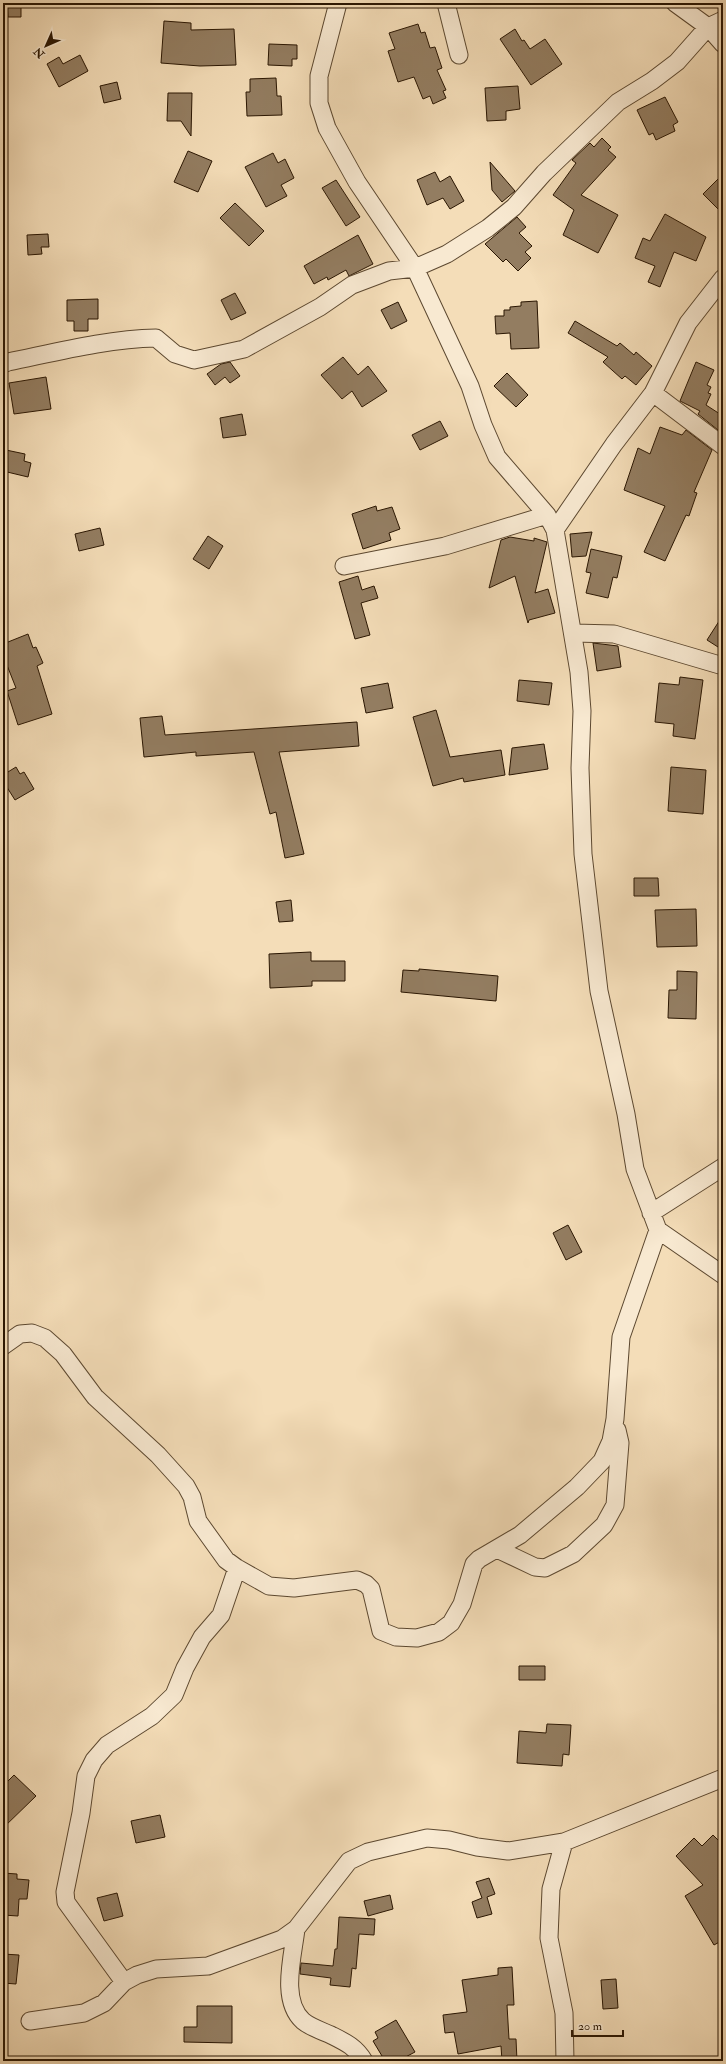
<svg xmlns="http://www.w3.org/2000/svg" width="726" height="2064" font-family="'IM FELL Double Pica',serif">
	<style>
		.building { fill: #937d61; stroke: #2a1602 }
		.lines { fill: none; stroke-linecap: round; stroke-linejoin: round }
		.minor-casing { stroke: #5c4830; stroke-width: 19 }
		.minor { stroke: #f8e9d1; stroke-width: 17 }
	</style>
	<rect width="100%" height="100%" fill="#f4ddb8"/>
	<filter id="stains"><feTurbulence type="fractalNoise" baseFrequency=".005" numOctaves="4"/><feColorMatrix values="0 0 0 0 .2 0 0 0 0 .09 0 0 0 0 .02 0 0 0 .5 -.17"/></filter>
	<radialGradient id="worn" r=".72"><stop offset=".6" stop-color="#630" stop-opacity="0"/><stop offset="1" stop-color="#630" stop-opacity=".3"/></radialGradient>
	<path class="building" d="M7 3H21V17H8Z
		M164 21 191 23V30L234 29 236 65 200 66 161 63Z
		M418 24 421 33 425 32 430 48 435 47 442 68 437 70 446 90 443 91 446 98 433 104 430 96 423 99 414 77 398 82 388 51 395 49 389 33Z
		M515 29 522 41 524 40 530 49 545 39 562 64 531 85 500 39Z
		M269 44 297 45V59H292V66L268 65Z
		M80 55 88 71 59 87 47 64 59 57 63 64Z
		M276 78 277 96H281L282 115 247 116 246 92H250V79Z
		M117 82 121 99 104 103 100 86Z
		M518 86 520 109 506 111V120L487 121 485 88Z
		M168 93H192L191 136 181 121H167Z
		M665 97 678 122 673 125 675 131 656 140 653 133 649 135 637 110Z
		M602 138 611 147 608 150 616 157 581 195 618 215 598 253 563 235 574 210 553 195 576 163 572 160 590 143 594 147Z
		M188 151 212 161 198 192 174 182Z
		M273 153 278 163 285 159 294 178 281 185 287 196 266 207 245 167Z
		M490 162 515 191 502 202 492 190Z
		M435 172 440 182 450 176 464 201 450 209 443 198 427 205 417 180Z
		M723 174V214L703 194Z
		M336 180 360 217 346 226 322 188Z
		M235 203 264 231 249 246 220 218Z
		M665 214 706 237 696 261 674 252 660 287 648 282 655 266 635 258 643 238 650 241Z
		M517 217 526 227 519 233 532 246 525 252 531 258 518 271 506 259 503 262 485 244Z
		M48 234 49 247H41L42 254 28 255 27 235Z
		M358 235 373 264 349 276 346 270 328 280 327 277 314 284 304 266Z
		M235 293 246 313 231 320 221 300Z
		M98 299V319H88V331H74V321H67V300Z
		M537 301 539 348 511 349 510 333 496 334 495 316H504V310H510V307L521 306V302Z
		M398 302 407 321 391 329 381 310Z
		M575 321 617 346 620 343 634 355 636 352 652 366 636 385 625 376 622 379 603 362 608 357 568 333Z
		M343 357 358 375 368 366 387 391 362 407 352 391 342 399 321 375Z
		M230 362 240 376 230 383 225 377 215 385 207 374 221 364Z
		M696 362 714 370 707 385 711 387 708 393 711 394 706 405 723 416V423L718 430 698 414 700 411 680 401Z
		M507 373 528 395 516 407 494 386Z
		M46 377 51 409 14 414 9 383Z
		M242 414 246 435 223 438 220 418Z
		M440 421 448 436 420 450 412 435Z
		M660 427 682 435 686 430 712 450 694 492 697 493 689 516 686 515 665 561 644 552 665 506 624 490 638 448 650 454Z
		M6 450 25 454 24 461 31 463 28 477 3 471Z
		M376 506 377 511 392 507 400 529 389 533 391 540 363 549 352 514Z
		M100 528 104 545 79 551 75 534Z
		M592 532 586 556 572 557 570 534Z
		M208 536 223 546 209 569 193 559Z
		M510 537 534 541V538L547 542 535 593 548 589 555 613 529 620 528 623 515 576 489 588 501 540Z
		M591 549 622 556 617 578 613 577 608 598 586 593 591 573 586 572Z
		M358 576 362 590 374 586 378 598 361 603 370 635 355 639 339 582Z
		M723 615V639L718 647 707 640Z
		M28 634 33 648 36 647 43 663 37 666 52 714 18 725 7 691 16 688 3 655V644Z
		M593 643 618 646 621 667 597 671Z
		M680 677 703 680 695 739 673 736 674 724 655 722 659 683 679 685Z
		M519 680 552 683 549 705 517 701Z
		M388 683 393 708 366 713 361 688Z
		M436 710 450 757 501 750 505 775 464 782 463 778 433 786 413 717Z
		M162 716 165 735 357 722 359 746 279 752 304 854 285 858 276 812 270 814 254 752 196 756V752L144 757 140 718Z
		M544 744 548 769 509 775 512 748Z
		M16 767 20 774 24 772 34 789 15 800 3 781V775Z
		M671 767 706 770 703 814 668 811Z
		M634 878H658L659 896H634Z
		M291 900 293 921 279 922 276 902Z
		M696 909 697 946 657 947 655 910Z
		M311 952V961H345V981H312V986L270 988 269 954Z
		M419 969 498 976 496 1001 401 992 403 970 419 971Z
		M677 971 697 972 696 1019 668 1018 669 990H677Z
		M568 1225 582 1252 566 1260 553 1233Z
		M519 1666H545V1680H519Z
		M547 1724 571 1725 569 1755 563 1754 562 1766 517 1763 519 1731 546 1733Z
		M14 1775 36 1796 3 1828V1786Z
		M160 1815 165 1837 136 1843 131 1821Z
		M713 1835 723 1845V1940L714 1945 685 1896 703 1885 676 1856 694 1838 702 1846Z
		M3 1873 17 1874V1879L29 1880 27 1899H19L18 1916 3 1915Z
		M489 1878 495 1894 487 1897 492 1914 477 1918 472 1902 482 1898 476 1882Z
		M117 1893 123 1916 104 1921 97 1898Z
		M390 1895 393 1909 368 1916 364 1901Z
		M339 1917 375 1919 374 1935 359 1934 356 1969 352 1968 350 1987 330 1985 331 1978 300 1974 301 1963 333 1966 335 1949H337Z
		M3 1954 19 1955 16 1984 3 1983Z
		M512 1967 514 2005H507L509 2039H516L517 2061H502L501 2046 458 2054 454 2032 445 2033 443 2015 467 2012 462 1980 498 1975V1968Z
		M616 1979 618 2008 603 2009 601 1980Z
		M197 2006H232V2043L184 2042V2027H197Z
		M396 2020 415 2052 398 2061H385L373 2041 378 2038 375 2032Z"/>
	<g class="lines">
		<g class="minor-casing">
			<path id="minor" d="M338 3 319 76V103L327 128 357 182 415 268 470 386 483 425 497 457 547 515 555 530 579 672 582 711 580 768 583 854 599 991 626 1114 635 1169 658 1230 723 1275
				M446 3 459 55
				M675 3 708 27 723 44
				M3 364 8 362C57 352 107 339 156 338L175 354 194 360 244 349 320 307 352 285 389 271 415 268 447 254 488 228 514 207 544 173 618 102 652 81 677 62 708 27 723 20
				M653 393 723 446
				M555 530 614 444 653 393 688 323 723 278
				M344 566 445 546 547 515
				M574 633 614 634 723 666
				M651 1213 723 1167
				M3 1346 20 1334 32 1333 45 1338 63 1354 95 1397 158 1455 186 1486 192 1497 198 1521 226 1560 237 1568 269 1586 294 1588 357 1580 366 1584 371 1589 381 1631 396 1637 417 1638 439 1632 451 1623 462 1604 474 1564 479 1559 520 1535 577 1487 602 1461 611 1441 615 1419 621 1337 658 1230
				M497 1549 535 1567 545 1568 573 1554 604 1525 615 1505 620 1443 617 1430
				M564 1842 551 1889 549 1938 564 2013 565 2061
				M296 1929C293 1956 280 2000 303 2021 310 2027 322 2031 331 2035 345 2042 356 2047 364 2061
				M124 1982 66 1902 65 1892 81 1813 86 1776 94 1760 107 1745 152 1716 174 1695 185 1668 202 1637 221 1615 237 1568
				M30 2021 84 2013 104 2003 124 1982 137 1975 156 1969 208 1966 282 1939 296 1929 349 1861 368 1852 427 1838 449 1840 477 1847 508 1851 564 1842 723 1778"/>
		</g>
		<use href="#minor" class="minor"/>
	</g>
	<rect width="726" height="2064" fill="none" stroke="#f4ddb8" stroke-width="16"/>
	<rect x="4" y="4" width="718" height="2056" fill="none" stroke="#2a1602" stroke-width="2"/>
	<rect x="8" y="8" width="710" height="2048" fill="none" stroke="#2a1602"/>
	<g transform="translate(46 46) rotate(225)" stroke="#f8e9d1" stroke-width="3" paint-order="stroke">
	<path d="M0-3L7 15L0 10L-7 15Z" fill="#2a1602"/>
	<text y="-6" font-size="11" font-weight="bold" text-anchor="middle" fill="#2a1602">N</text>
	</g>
	<path d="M572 2030v6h51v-6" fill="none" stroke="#2a1602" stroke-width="2"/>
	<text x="578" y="2030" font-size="12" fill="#2a1602" stroke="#f8e9d1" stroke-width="3" paint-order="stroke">20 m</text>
	<rect width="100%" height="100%" filter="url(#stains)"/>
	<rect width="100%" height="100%" fill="url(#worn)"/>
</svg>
